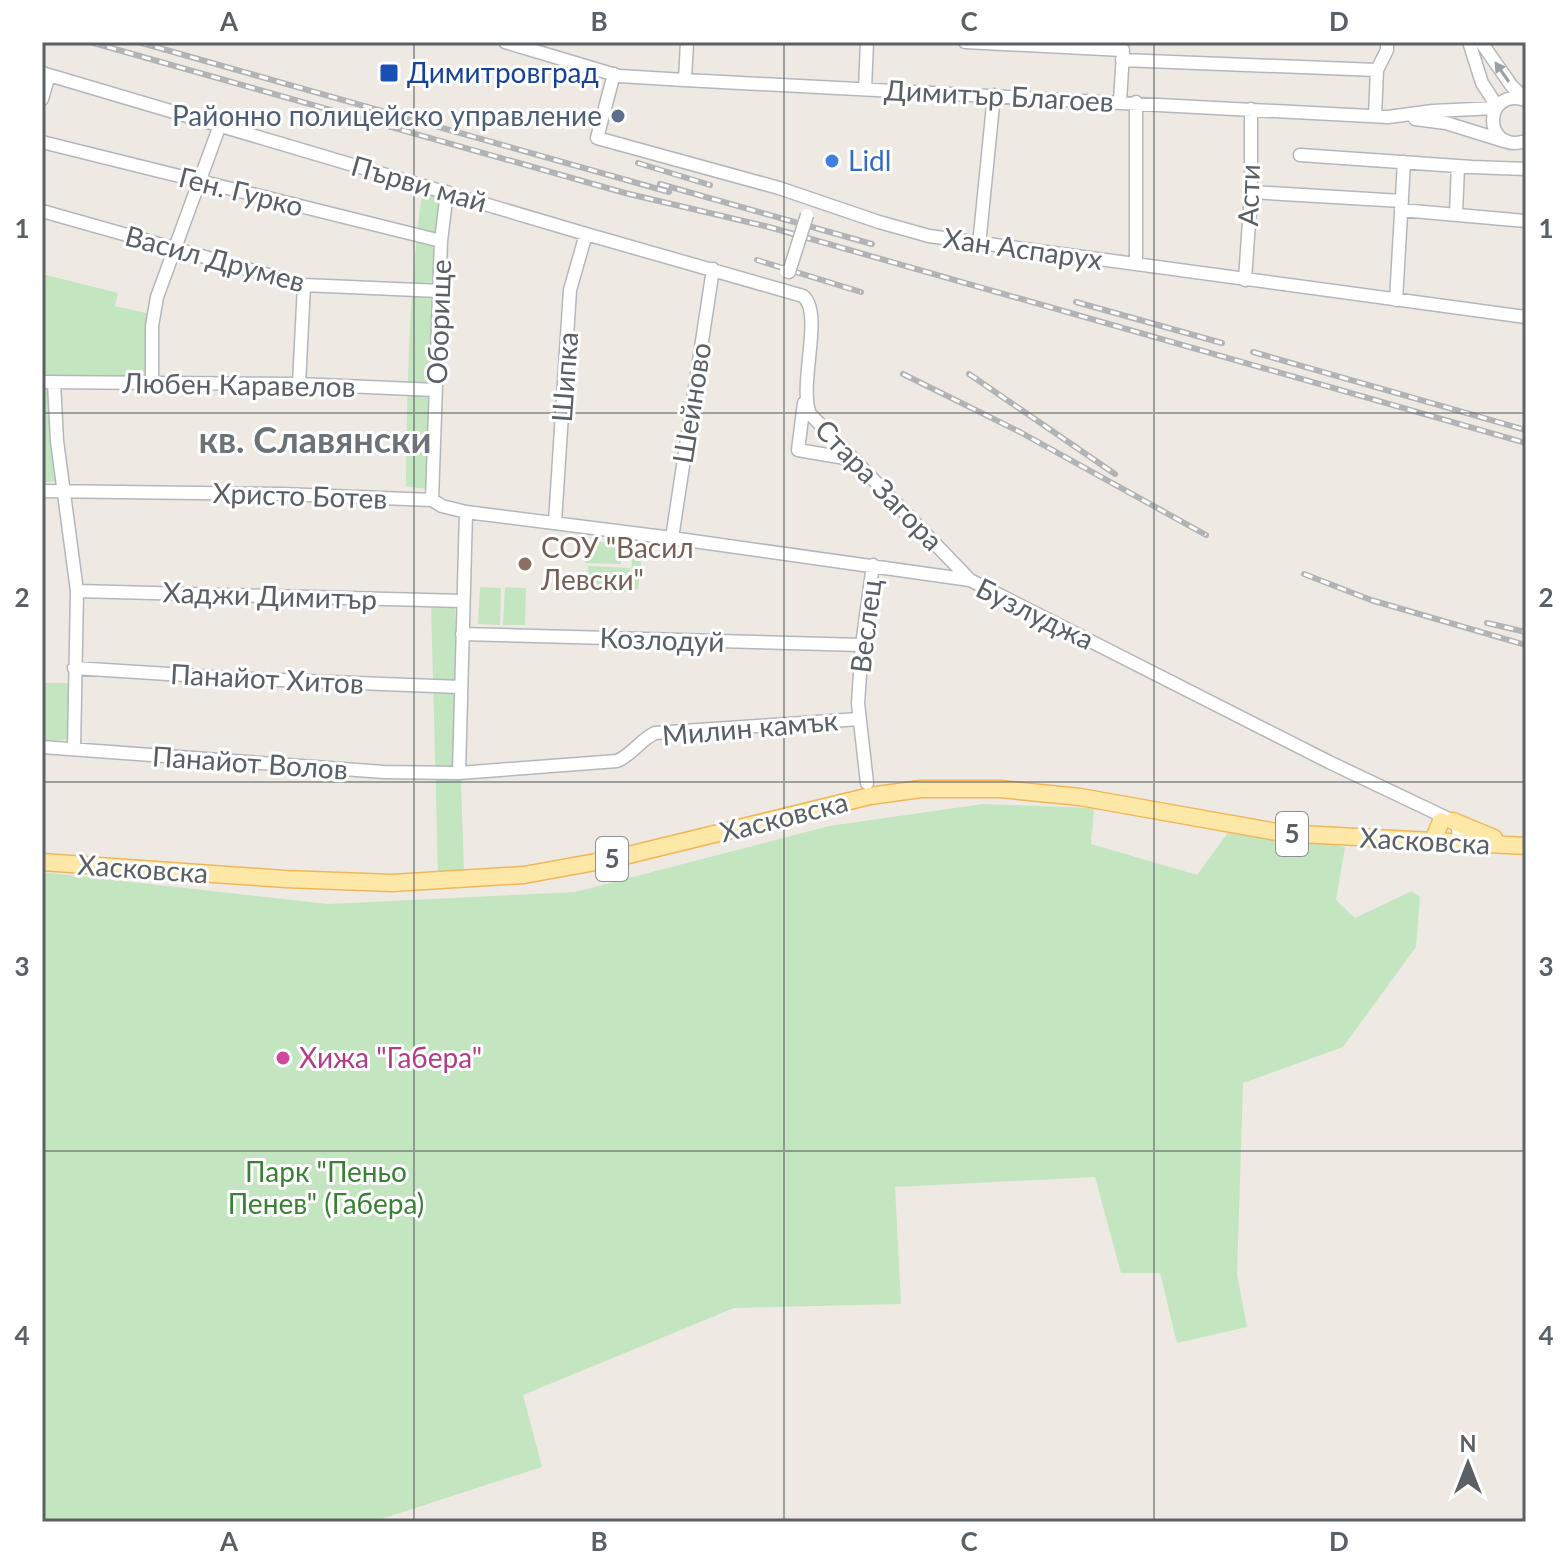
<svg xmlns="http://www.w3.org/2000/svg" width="1568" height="1564" font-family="Lato,sans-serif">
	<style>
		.green { fill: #c3e5c0 }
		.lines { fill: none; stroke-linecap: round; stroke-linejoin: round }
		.minor-casing { stroke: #b4b7ba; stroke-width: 15 }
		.major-casing { stroke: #f0b75a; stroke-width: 19 }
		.minor { stroke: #fff; stroke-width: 12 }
		.major { stroke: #fee8a8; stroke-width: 16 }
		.rail-casing { stroke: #b2b3b4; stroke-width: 6 }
		.rail { stroke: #fff; stroke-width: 3; stroke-dasharray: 9; stroke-linecap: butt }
		.minor-bridge-casing { stroke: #b4b7ba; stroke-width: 15; stroke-linecap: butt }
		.minor-bridge { stroke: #fff; stroke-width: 12 }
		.oneway { fill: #9da0a2 }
		.grid { fill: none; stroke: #5b6064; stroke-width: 2; stroke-opacity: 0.55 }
		.transit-dot { fill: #1a4fb4; stroke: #fff; stroke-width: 3 }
		.service-dot { fill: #5c6f8a; stroke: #fff; stroke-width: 3 }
		.shop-dot { fill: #3f7fe0; stroke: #fff; stroke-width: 3 }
		.education-dot { fill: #8d6e63; stroke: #fff; stroke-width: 3 }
		.hotel-dot { fill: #d1479c; stroke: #fff; stroke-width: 3 }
		.labels { text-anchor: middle; stroke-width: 6; stroke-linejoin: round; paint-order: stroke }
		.shield { fill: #fff; stroke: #8c9092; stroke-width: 2 }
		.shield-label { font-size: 26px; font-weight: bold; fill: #5b6064 }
		.transit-label { font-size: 28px; fill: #164399; stroke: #fff; text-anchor: start }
		.street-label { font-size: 28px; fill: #5b6064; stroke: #fff }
		.service-label { font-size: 28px; fill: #4e5e75; stroke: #fff; text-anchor: end }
		.shop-label { font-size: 28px; fill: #366cbe; stroke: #fff; text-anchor: start }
		.education-label { font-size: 28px; fill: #785e54; stroke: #fff; text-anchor: start }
		.hotel-label { font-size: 28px; fill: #b23c85; stroke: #fff; text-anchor: start }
		.park-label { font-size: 28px; fill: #398135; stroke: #fff }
		.district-label { font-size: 36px; font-weight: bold; fill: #6c7276; stroke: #fff }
		.neatline { fill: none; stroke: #5b6064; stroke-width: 3 }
		.grid-label { font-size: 26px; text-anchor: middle; font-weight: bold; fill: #5b6064 }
	</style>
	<rect width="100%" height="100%" fill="#eeeae3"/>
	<path class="green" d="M422 193 447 197 432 490 406 486C407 388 409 290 422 193Z
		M42 274 118 293 115 306 150 314 147 379 49 377 57 481 42 483Z
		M587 540 643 547 638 589 631 591 632 551 621 552V564L585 563Z
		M588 566 630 568 629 592 587 591Z
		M480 587 501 588 500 625 478 624Z
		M505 587 526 588 525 625H503Z
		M431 603 455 604 464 871 438 873Z
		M42 683H73L74 739 42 741Z
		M983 804 1094 808 1091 844 1197 875 1230 830H1250L1345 847 1336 900 1355 918 1412 891 1420 897 1416 947 1343 1047 1243 1083 1237 1275 1247 1327 1177 1343 1160 1273H1121L1095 1177 895 1187 901 1304 734 1308 523 1395 542 1467 372 1522H42V872L328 904 575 892 829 826Z"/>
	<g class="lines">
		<g class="minor-casing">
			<path id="minor" d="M505 42 619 76 685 80 1388 117 1433 111 1496 108
				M965 42 1123 50
				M1469 42 1482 83 1497 106
				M1481 42 1511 85 1526 100
				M1122 60 1377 70
				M42 73 586 234 803 296C824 313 798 384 810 414L970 580
				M614 74 597 138 779 188 879 222 929 236 1526 317
				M685 80 687 42
				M865 89 867 42
				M42 99 49 75
				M1526 100C1482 86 1482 155 1526 141
				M1120 101 1123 53
				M1375 116 1377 70 1387 50V42
				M1415 119 1446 123 1504 141
				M42 142 441 241
				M1300 155 1472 167 1526 169
				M1251 192 1402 201
				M1401 210 1526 221
				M42 211 304 285 440 291
				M1456 214 1458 166
				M979 245 994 95
				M1136 264V102
				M1245 280 1251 192V109
				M1396 300 1404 162
				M42 382 299 384 436 390
				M54 382 57 441 77 591 74 749
				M152 383V326L157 297 220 125
				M299 384 304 285
				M804 403 798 450 851 459
				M42 491 282 494 432 500 442 506 466 512 672 538 970 580 1329 762 1453 821 1458 827 1459 842
				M432 500 441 241 447 192
				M555 522 570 290 586 234
				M672 538 713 269
				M77 591 463 601
				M462 634 862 645
				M74 668 231 678 460 687
				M42 747 384 772 459 773 617 761C632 755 640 740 655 733L859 719
				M459 773 466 512
				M867 783 858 703 862 645 873 565"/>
		</g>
		<g class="major-casing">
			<path id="major" d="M1453 821 1494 838
				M1433 841 1441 821
				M42 862 285 879 392 883 524 875 612 859 870 796 921 789H1000L1080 797 1282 833 1526 846"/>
		</g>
		<use href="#minor" class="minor"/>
		<use href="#major" class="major"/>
		<g class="rail-casing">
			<path id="rail" d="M90 42 625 193 769 227 1526 443
				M138 42 669 192
				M638 163 710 185
				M660 184 872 244
				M757 260 861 292
				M1076 302 1222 343
				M1253 352 1526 430
				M903 374 1020 432 1206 535
				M969 374 1115 474
				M1304 574 1371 600 1526 645
				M1487 623 1526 632"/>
		</g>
		<use href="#rail" class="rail"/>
		<g class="minor-bridge-casing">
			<path id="minor-bridge" d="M786 271 789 272 807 215"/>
		</g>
		<use href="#minor-bridge" class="minor-bridge"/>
	</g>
	<defs><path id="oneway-solid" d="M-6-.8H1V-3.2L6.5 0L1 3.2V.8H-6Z" transform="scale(2)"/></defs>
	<use class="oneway" href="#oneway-solid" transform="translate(1502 72) rotate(-125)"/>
	<path class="grid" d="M414 42V1522M784 42V1522M1154 42V1522M42 413H1526M42 782H1526M42 1151H1526"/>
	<rect class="transit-dot" x="379" y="63" width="20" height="20" rx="4"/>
	<circle class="service-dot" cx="618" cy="116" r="8"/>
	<circle class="shop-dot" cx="832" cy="161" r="8"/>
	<circle class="education-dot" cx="525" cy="564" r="8"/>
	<circle class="hotel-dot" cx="283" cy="1058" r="8"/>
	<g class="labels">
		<g class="shield">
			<rect x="1276" y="812" width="32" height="44" rx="6"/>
			<rect x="596" y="837" width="32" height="44" rx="6"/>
		</g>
		<g class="shield-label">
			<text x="1292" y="843">5</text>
			<text x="612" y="868">5</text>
		</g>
		<g class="transit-label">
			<text x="407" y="83">Димитровград</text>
		</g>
		<g class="street-label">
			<text transform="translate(999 96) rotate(3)" y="10">Димитър Благоев</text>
			<text transform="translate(419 184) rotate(16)" y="10">Първи май</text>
			<text transform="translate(241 192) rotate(14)" y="10">Ген. Гурко</text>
			<text transform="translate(1249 195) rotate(-88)" y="10">Асти</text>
			<text transform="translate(1023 249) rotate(8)" y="10">Хан Аспарух</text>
			<text transform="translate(215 259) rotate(15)" y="10">Васил Друмев</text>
			<text transform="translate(439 322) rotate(-88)" y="10">Оборище</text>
			<text transform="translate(565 377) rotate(-86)" y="10">Шипка</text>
			<text transform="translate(239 385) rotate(1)" y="10">Любен Каравелов</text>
			<text transform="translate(692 403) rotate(-81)" y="10">Шейново</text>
			<text transform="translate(879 485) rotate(46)" y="10">Стара Загора</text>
			<text transform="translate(300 496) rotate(2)" y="10">Христо Ботев</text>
			<text transform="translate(270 596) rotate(2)" y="10">Хаджи Димитър</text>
			<text transform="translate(1035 614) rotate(26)" y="10">Бузлуджа</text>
			<text transform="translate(866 626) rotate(-83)" y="10">Веслец</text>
			<text transform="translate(662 640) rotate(2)" y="10">Козлодуй</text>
			<text transform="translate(267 679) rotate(3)" y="10">Панайот Хитов</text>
			<text transform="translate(750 728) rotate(-5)" y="10">Милин камък</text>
			<text transform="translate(250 763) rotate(4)" y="10">Панайот Волов</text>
			<text transform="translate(784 817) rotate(-14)" y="10">Хасковска</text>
			<text transform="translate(1425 841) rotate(3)" y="10">Хасковска</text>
			<text transform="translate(143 869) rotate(4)" y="10">Хасковска</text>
		</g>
		<g class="service-label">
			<text x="602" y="126">Районно полицейско управление</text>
		</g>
		<g class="shop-label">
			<text x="848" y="171">Lidl</text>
		</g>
		<g class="education-label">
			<text x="541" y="558">СОУ "Васил<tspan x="541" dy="32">Левски"</tspan></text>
		</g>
		<g class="hotel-label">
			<text x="299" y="1068">Хижа "Габера"</text>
		</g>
		<g class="park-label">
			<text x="326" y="1182">Парк "Пеньо<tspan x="326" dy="32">Пенев" (Габера)</tspan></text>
		</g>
		<g class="district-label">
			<text x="315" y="453">кв. Славянски</text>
		</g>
	</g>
	<rect width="1568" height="1564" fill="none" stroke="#ffffff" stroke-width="88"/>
	<g transform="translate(1468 1464)" stroke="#ffffff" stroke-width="6" paint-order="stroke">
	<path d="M0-6L14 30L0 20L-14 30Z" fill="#5b6064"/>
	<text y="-12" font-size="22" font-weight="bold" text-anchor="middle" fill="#5b6064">N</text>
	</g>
	<rect x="44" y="44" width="1480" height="1476" class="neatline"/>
	<g class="grid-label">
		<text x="229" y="31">A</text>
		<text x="599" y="31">B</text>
		<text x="969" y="31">C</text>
		<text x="1339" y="31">D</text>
		<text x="22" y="238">1</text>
		<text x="1546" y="238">1</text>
		<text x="22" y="607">2</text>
		<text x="1546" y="607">2</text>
		<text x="22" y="976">3</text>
		<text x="1546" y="976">3</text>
		<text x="22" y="1345">4</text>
		<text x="1546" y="1345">4</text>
		<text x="229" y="1551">A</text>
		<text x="599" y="1551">B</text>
		<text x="969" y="1551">C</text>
		<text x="1339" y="1551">D</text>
	</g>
</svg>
